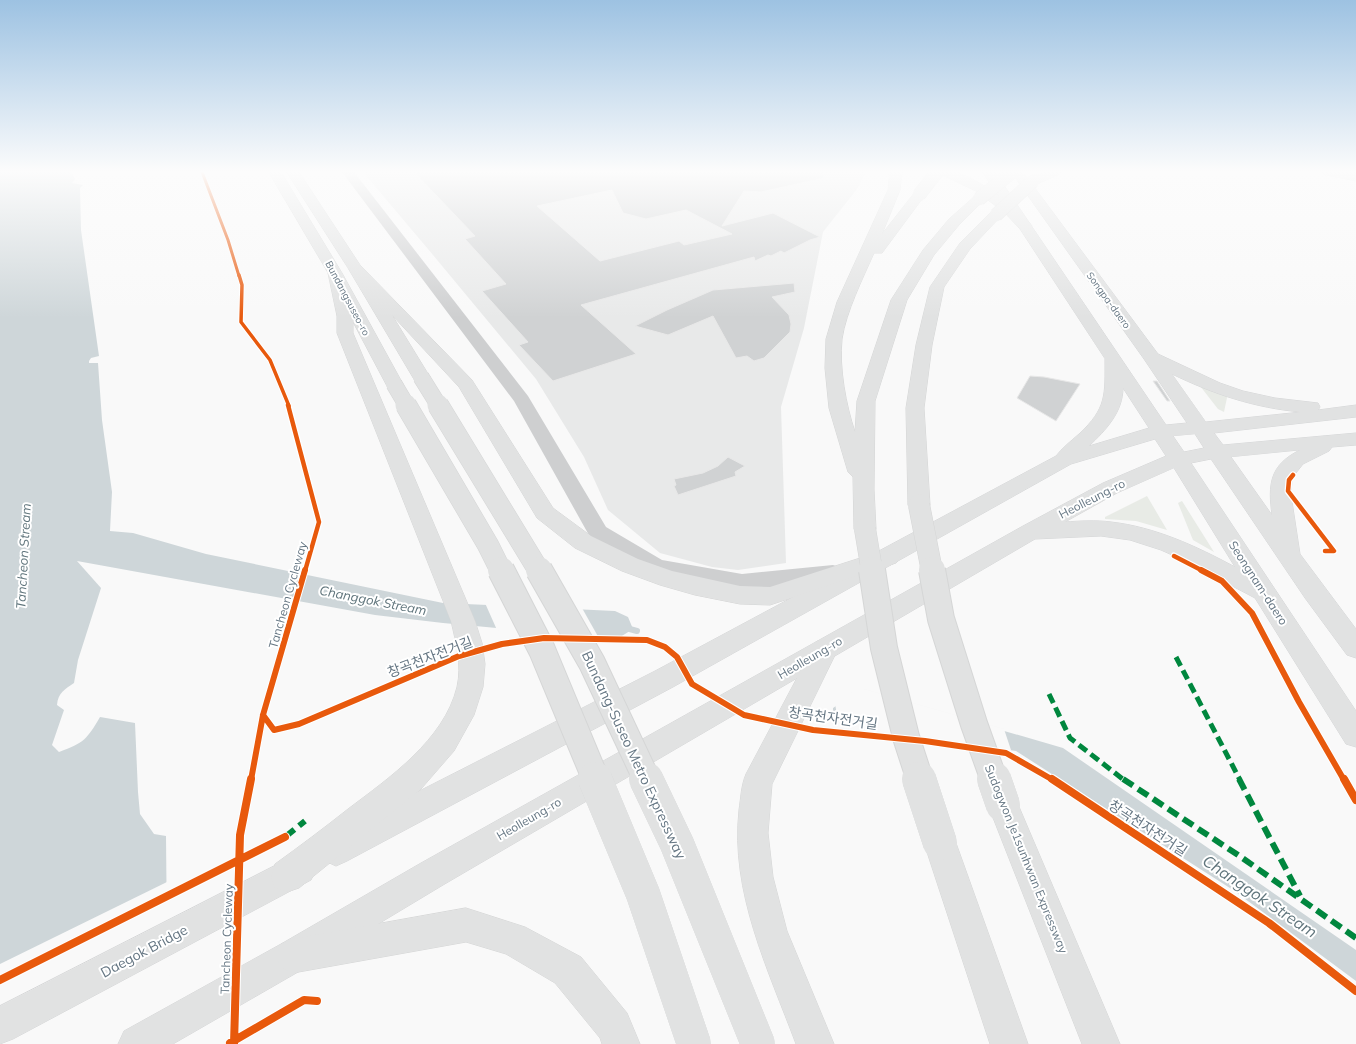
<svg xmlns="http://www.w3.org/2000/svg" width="1356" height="1044" font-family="Mulish,'Noto Sans KR',sans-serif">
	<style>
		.built { fill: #e8e9e9 }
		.green { fill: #e8ebe6 }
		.water { fill: #ced6d9 }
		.pier { fill: #f9f9f9 }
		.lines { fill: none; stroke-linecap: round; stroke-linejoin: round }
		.stream { stroke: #ced6d9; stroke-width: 6 }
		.building { fill: #d0d2d3; stroke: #e8e8e8; fill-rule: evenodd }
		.major-casing { stroke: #d5d6d7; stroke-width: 1 }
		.highway-casing { stroke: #d5d6d6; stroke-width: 1 }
		.minor { fill: #cecfd0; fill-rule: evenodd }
		.major { fill: #e1e2e2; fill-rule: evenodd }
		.highway { fill: #e1e2e2; fill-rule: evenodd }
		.highway-bridge-far4-casing { stroke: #d5d6d6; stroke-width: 14; stroke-linecap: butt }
		.highway-bridge-far3-casing { stroke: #d5d6d6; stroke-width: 17; stroke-linecap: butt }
		.highway-bridge-far2-casing { stroke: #d5d6d6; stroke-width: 22; stroke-linecap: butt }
		.highway-bridge-far1-casing { stroke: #d5d6d6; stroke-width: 28; stroke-linecap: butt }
		.highway-bridge-casing { stroke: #d5d6d6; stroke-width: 34; stroke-linecap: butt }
		.highway-bridge-far4 { stroke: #e1e2e2; stroke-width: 13 }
		.highway-bridge-far3 { stroke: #e1e2e2; stroke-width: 16 }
		.highway-bridge-far2 { stroke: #e1e2e2; stroke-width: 21 }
		.highway-bridge-far1 { stroke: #e1e2e2; stroke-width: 26 }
		.highway-bridge { stroke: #e1e2e2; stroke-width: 34 }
		.quiet-far1 { stroke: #00873e; stroke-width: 5; stroke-dasharray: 10 5; stroke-linecap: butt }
		.quiet { stroke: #00873e; stroke-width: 6; stroke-dasharray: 12 6; stroke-linecap: butt }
		.cycleway-far4-casing { stroke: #fff; stroke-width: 4.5 }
		.cycleway-far3-casing { stroke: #fff; stroke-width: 5.5 }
		.cycleway-far2-casing { stroke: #fff; stroke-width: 7 }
		.cycleway-far1-casing { stroke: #fff; stroke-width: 8 }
		.cycleway-casing { stroke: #fff; stroke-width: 10 }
		.cycleway-far4 { stroke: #e8590c; stroke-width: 3 }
		.cycleway-far3 { stroke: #e8590c; stroke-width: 3.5 }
		.cycleway-far2 { stroke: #e8590c; stroke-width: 4.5 }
		.cycleway-far1 { stroke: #e8590c; stroke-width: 6 }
		.cycleway { stroke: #e8590c; stroke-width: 8 }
		.labels { text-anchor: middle; stroke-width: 4; stroke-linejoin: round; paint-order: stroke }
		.far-street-label { font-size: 10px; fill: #657683; stroke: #fff }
		.street-label { font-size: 12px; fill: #657683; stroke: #fff }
		.water-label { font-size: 13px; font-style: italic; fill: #60757c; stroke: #fff }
		.near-street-label { font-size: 14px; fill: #657683; stroke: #fff }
		.near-water-label { font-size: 16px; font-style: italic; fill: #60757c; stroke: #fff }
	</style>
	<rect width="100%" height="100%" fill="#f9f9f9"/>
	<path class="built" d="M363 172H866L857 189 823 232 804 328 781 407 786 563 738 570 712 567 660 553 608 510 584 457 536 379 433 255Z"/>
	<path class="green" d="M1197 382 1228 393 1224 412 1218 409Z
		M1147 496 1167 530 1136 521 1105 519V517Z
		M1182 501 1214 552 1193 540 1178 503Z"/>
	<path class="water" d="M0 172H71L75 179 72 183 83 185 80 188 81 230 99 356 91 358 89 361V363H98L102 420 112 492 110 531 133 533 206 554 443 603 615 611 628 617 633 629 617 639 443 623 375 615 77 561 101 588 78 660 74 683C65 689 58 693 57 705L64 710 52 745 59 752C84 743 87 739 100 717L135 723 138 792 140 814 154 834 166 836 168 1044H0Z
		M863 690 1063 748 1356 950V981L1233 890 1016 751 852 727 833 720V708L852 695Z"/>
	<path class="pier" d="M485 603 582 608 600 640 497 630Z
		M864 689 1004 729 1012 753 852 729 839 725 835 704 851 693Z
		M169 881 170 1044H0V964Z"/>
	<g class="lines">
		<path class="stream" d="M626 628 637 631"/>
	</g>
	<path class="building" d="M414 172H823L824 178 761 192 744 191 722 226 773 213 820 237 810 240 784 253 781 251 771 256 768 255 755 261 754 257 581 305 636 354 553 381 519 345 528 342 482 291 506 284 465 239 475 236ZM612 190 623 213 646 219 686 210 732 234 684 245 679 241 600 261 537 206Z
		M794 283 795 292 772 297 789 315 791 324 790 332 764 358 754 361 747 356 736 358 713 316 668 335 635 326 667 310 713 290Z
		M1030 376 1044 377 1080 384 1056 421 1017 398Z
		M1153 381H1157L1170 401H1167Z
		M728 457 745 466 735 472 736 476 678 495 674 486 676 485 674 479 703 473 718 466Z"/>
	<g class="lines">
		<g class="major-casing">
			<path id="major" d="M983 172H995L1166 425 1187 423 1144 359 1011 172H1023L1158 354 1220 383 1243 391 1275 398 1318 403 1320 407 1318 410 1356 405V417L1214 433 1223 445 1356 433V445L1332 447 1329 451 1303 464 1292 478 1291 495 1300 554 1356 629V658L1347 655 1305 598 1211 459 1191 463 1356 711V747L1346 744 1255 598 1181 559 1161 550 1130 540 1101 536 1035 539 443 885 305 968 173 1044H118L124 1031 281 944 421 863 1023 526 1103 483 1166 456 1155 439 1071 464 673 687 347 861 336 866 325 861 320 850 325 839 655 671 1056 456C1062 448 1071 441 1079 434 1107 408 1105 395 1105 359ZM1172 374C1213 394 1255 408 1301 412L1206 422ZM1123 388 1149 428 1089 446C1106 430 1123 412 1123 388ZM1195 434 1204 448 1184 452 1173 436ZM1300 450C1269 465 1268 485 1272 515L1231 457ZM1174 468 1235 567C1196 546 1155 527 1111 522 1096 520 1080 521 1065 522L1117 493Z
				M300 853 311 858 316 869 311 880 13 1039 0 1044V1006Z"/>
		</g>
		<g class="highway-casing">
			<path id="highway" d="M269 172H281L342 273 403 384 400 388 394 389 388 388 353 322V333L475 621 482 643 485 664 483 687 474 715 454 751 421 789 299 888 287 892 275 888 271 876 275 864C300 846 324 828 348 809 389 778 444 740 457 687 462 665 456 643 451 621L337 333V316L328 273Z
				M287 172H299L360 265 472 380 553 508 591 536 638 559 672 571 740 586 770 587 888 549 896 551 900 557 896 563 770 605 740 604 695 595 660 585 622 571 575 548 537 518 459 387 392 315 430 377 427 381 421 382 415 381 348 268Z
				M890 172H902L900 190 882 234 915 192H923L925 195 882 253H874C863 278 846 312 842 339 839 368 846 405 855 432L857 401 891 300 923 250 949 219 975 196H983L985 199 959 225 934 255 907 300 875 401 874 489 876 529 873 534 865 537 857 534 854 529 853 477 848 472 829 408 825 368 826 339 837 302 888 190Z
				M938 172C943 172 949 171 954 172 975 176 1019 208 1032 226L1030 229H1020L1004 212 976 191 940 174Z
				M1045 172H1062L1060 174 1037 184H1029L1027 181 1029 178Z
				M1320 172 1356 173V181L1326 175Z
				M996 211 1001 212 1002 215 970 249 944 287 932 345 924 408 930 505 927 510 919 512 911 510 908 505 906 408 916 345 930 287 960 243 991 212Z
				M825 639 834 642 838 649 772 784 768 833 773 877 787 931 834 1044H796C768 969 730 892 739 810 741 797 741 786 746 774L816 642Z
				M1003 791 1014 795 1120 1044H1082L988 805 992 795Z
				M940 828 951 832 956 843 1028 1044H990L924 843 929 832Z
				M466 908 525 927 581 957 627 1013 640 1044H602L600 1038 555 983 506 954 466 942 293 973 281 968 276 956 281 944 293 939Z"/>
		</g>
		<path class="minor" d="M342 172H354L528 396 606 527 662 560 742 574 833 565 841 568 845 574 841 580 833 583 742 592 648 573 590 537 514 401Z"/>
		<use href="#major" class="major"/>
		<use href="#highway" class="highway"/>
		<g class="highway-bridge-far4-casing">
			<path id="highway-bridge-far4" d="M919 195 937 172
				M979 199 1012 172
				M996 215 1033 181"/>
		</g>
		<g class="highway-bridge-far3-casing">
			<path id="highway-bridge-far3" d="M421 377 439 406
				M394 384 407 406"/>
		</g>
		<g class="highway-bridge-far2-casing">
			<path id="highway-bridge-far2" d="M406 405 488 545 501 571
				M438 405 539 571
				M919 505 932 571
				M865 529 872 571"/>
		</g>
		<g class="highway-bridge-far1-casing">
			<path id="highway-bridge-far1" d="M501 570 542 650 596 780
				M539 570 592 663 647 780
				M872 570 884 648 906 737 920 780
				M932 570 941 619 974 724 994 780"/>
		</g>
		<g class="highway-bridge-casing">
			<path id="highway-bridge" d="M595 779 643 894 694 1044
				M646 779 677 844 758 1044
				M919 779 940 843
				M994 779 1003 805"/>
		</g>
		<use href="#highway-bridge-far4" class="highway-bridge-far4"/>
		<use href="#highway-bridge-far3" class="highway-bridge-far3"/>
		<use href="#highway-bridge-far2" class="highway-bridge-far2"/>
		<use href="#highway-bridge-far1" class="highway-bridge-far1"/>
		<use href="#highway-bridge" class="highway-bridge"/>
		<path class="quiet-far1" d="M1176 657 1240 780
			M1049 694 1070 738 1124 780"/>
		<path class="quiet" d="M1123 779 1241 857 1356 938
			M1239 779 1300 896
			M285 837 305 821"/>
		<g class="cycleway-far4-casing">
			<path id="cycleway-far4" d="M202 172 228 240 239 276"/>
		</g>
		<g class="cycleway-far3-casing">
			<path id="cycleway-far3" d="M239 275 242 285 241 322 270 360 289 406"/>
		</g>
		<g class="cycleway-far2-casing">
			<path id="cycleway-far2" d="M288 405 319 522 305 571
				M1293 475 1289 480 1288 491 1334 551H1325
				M1174 556 1203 571"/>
		</g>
		<g class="cycleway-far1-casing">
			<path id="cycleway-far1" d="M1201 570 1222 581 1252 613 1299 702 1344 780
				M263 715 274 730 299 724 459 656 502 644 544 638 647 640 665 647 677 657 692 684 744 715 813 730 925 741 1006 753 1053 780
				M251 780 263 715 305 570"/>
		</g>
		<g class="cycleway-casing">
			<path id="cycleway" d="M1052 779 1269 923 1356 991
				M1344 779 1356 800
				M0 980 285 837
				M230 1043 304 1000 317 1001
				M234 1044 240 835 251 779"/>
		</g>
		<use href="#cycleway-far4" class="cycleway-far4"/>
		<use href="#cycleway-far3" class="cycleway-far3"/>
		<use href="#cycleway-far2" class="cycleway-far2"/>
		<use href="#cycleway-far1" class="cycleway-far1"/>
		<use href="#cycleway" class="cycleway"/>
	</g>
	<linearGradient id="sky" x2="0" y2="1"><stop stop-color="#9dc2e2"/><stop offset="0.54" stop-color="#fcfcfc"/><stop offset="1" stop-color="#fcfcfc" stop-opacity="0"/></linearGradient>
	<rect width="1356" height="318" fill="url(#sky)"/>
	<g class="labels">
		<g class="far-street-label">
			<text transform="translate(348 298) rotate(62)" y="4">Bundangsuseo-ro</text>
			<text transform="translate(1109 300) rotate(54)" y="4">Songpa-daero</text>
		</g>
		<g class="street-label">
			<text transform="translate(1092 499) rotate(-27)" y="4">Heolleung-ro</text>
			<text transform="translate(1258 583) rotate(57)" y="4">Seongnam-daero</text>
			<text transform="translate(288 595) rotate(-74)" y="4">Tancheon Cycleway</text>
			<text transform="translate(810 658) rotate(-30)" y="4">Heolleung-ro</text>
			<text transform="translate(529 819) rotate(-30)" y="4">Heolleung-ro</text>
			<text transform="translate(1026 859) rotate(68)" y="4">Sudogwon Je1sunhwan Expressway</text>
			<text transform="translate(227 939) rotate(-88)" y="4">Tancheon Cycleway</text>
		</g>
		<g class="water-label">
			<text transform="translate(23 556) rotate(-87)" y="5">Tancheon Stream</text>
			<text transform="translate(373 600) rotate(11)" y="5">Changgok Stream</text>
		</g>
		<g class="near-street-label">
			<text transform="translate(430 657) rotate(-21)" y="5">창곡천자전거길</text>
			<text transform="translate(833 718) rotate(8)" y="5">창곡천자전거길</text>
			<text transform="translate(634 755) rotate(65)" y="5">Bundang-Suseo Metro Expressway</text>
			<text transform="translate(1148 828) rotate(33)" y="5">창곡천자전거길</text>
			<text transform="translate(144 951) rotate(-28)" y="5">Daegok Bridge</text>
		</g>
		<g class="near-water-label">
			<text transform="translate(1260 896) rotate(34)" y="6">Changgok Stream</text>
		</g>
	</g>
</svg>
